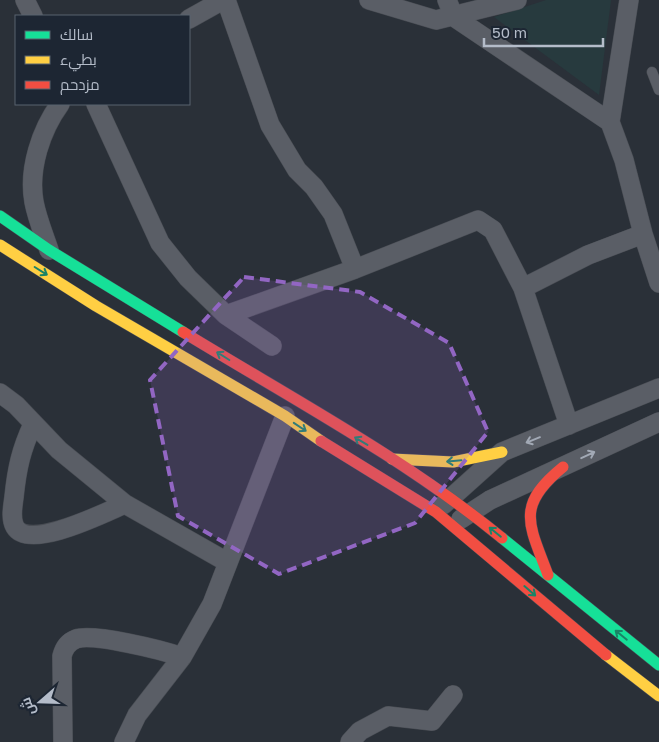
<svg xmlns="http://www.w3.org/2000/svg" width="659" height="742" font-family="'Golos Text',Cairo,sans-serif">
	<style>
		.green { fill: #273a3e }
		.lines { fill: none; stroke-linecap: round; stroke-linejoin: round }
		.lane-casing { stroke: #484c53; stroke-width: 11 }
		.street-casing { stroke: #484c53; stroke-width: 20 }
		.fast-casing { stroke: #484c55; stroke-width: 12 }
		.slow-casing { stroke: #484c55; stroke-width: 12 }
		.jam-casing { stroke: #484c55; stroke-width: 12 }
		.lane { stroke: #5a5e66; stroke-width: 10 }
		.street { stroke: #5a5e66; stroke-width: 19 }
		.fast { stroke: #16e098; stroke-width: 11 }
		.slow { stroke: #ffcf43; stroke-width: 11 }
		.jam { stroke: #f24e42; stroke-width: 11 }
		.oneway { stroke: #1a8366 }
		.oneway2 { stroke: #a2a9b5 }
		.marked { fill: #9266c3; fill-opacity: 0.2; stroke: #9266c3; stroke-width: 4; stroke-dasharray: 10 6; stroke-linejoin: round }
	</style>
	<rect width="100%" height="100%" fill="#2a3038"/>
	<path class="green" d="M546 0H611L599 95 494 17Z"/>
	<g class="lines">
		<g class="lane-casing">
			<path id="lane" d="M652 72 659 90"/>
		</g>
		<g class="street-casing">
			<path id="street" d="M25 0 33 16
				M226 0 270 125 297 170 314 187 333 214 355 269
				M369 0 436 20 517 0
				M447 0 454 17 610 122
				M629 0 610 122 624 160 643 234 659 283
				M189 19 223 0
				M96 104 160 243 188 278 226 315 272 346
				M49 250C44 235 37 218 34 202 28 169 41 130 60 104
				M523 288 588 255 643 234
				M226 315 355 269 478 220 493 230 523 288 569 425
				M0 393 16 405 59 450 125 504 227 562
				M33 424C21 450 17 468 14 497 13 506 10 518 15 527 29 551 106 512 125 504
				M443 505 502 452 659 388
				M461 519 490 500 659 422
				M63 742 62 656C64 648 68 642 76 639 93 633 162 650 182 657
				M124 742 137 715 182 657 212 604 285 416
				M350 742 360 731 388 716 432 721 453 695"/>
		</g>
		<g class="fast-casing">
			<path id="fast" d="M0 216 49 250 183 332
				M502 538 659 665"/>
		</g>
		<g class="slow-casing">
			<path id="slow" d="M0 245 96 306 285 416 321 441
				M392 459 453 462 502 452
				M606 655 659 696"/>
		</g>
		<g class="jam-casing">
			<path id="jam" d="M183 332C291 398 404 458 502 538
				M321 441 436 512 606 655
				M548 575C529 524 515 506 563 467"/>
		</g>
		<use href="#lane" class="lane"/>
		<use href="#street" class="street"/>
		<use href="#fast" class="fast"/>
		<use href="#slow" class="slow"/>
		<use href="#jam" class="jam"/>
	</g>
	<defs><path id="oneway-shaft" d="M-6 0H5M1.5-3L5.5 0L1.5 3" fill="none" stroke-width="1.6" stroke-linecap="round" stroke-linejoin="round" transform="scale(1.25)"/></defs>
	<g class="oneway">
		<use href="#oneway-shaft" transform="translate(41 271) rotate(32)"/>
		<use href="#oneway-shaft" transform="translate(223 356) rotate(-148)"/>
		<use href="#oneway-shaft" transform="translate(300 427) rotate(34)"/>
		<use href="#oneway-shaft" transform="translate(361 441) rotate(-149)"/>
		<use href="#oneway-shaft" transform="translate(454 461) rotate(175)"/>
		<use href="#oneway-shaft" transform="translate(495 532) rotate(-141)"/>
		<use href="#oneway-shaft" transform="translate(530 591) rotate(41)"/>
		<use href="#oneway-shaft" transform="translate(621 635) rotate(-141)"/>
	</g>
	<g class="oneway2">
		<use href="#oneway-shaft" transform="translate(533 440) rotate(158)"/>
		<use href="#oneway-shaft" transform="translate(588 455) rotate(-25)"/>
	</g>
	<path class="marked" d="M244 277 360 292 449 343 488 432 415 523 279 574 178 516 150 380Z"/>
	<rect x="15" y="15" width="175" height="90" fill="#1d2633" stroke="#59626f"/>
	<rect x="25" y="31" width="25" height="8" fill="#16e098" stroke="#59626f"/>
	<text x="60" y="40" font-size="15" fill="#b4bcc9">سالك</text>
	<rect x="25" y="56" width="25" height="8" fill="#ffcf43" stroke="#59626f"/>
	<text x="60" y="65" font-size="15" fill="#b4bcc9">بطيء</text>
	<rect x="25" y="81" width="25" height="8" fill="#f24e42" stroke="#59626f"/>
	<text x="60" y="90" font-size="15" fill="#b4bcc9">مزدحم</text>
	<g transform="translate(40 702) rotate(250)" stroke="#1d2633" stroke-width="4" paint-order="stroke">
	<path d="M0-4L9 19L0 12L-9 19Z" fill="#b4bcc9"/>
	<text y="-8" font-size="14" font-weight="bold" text-anchor="middle" fill="#b4bcc9">ش</text>
	</g>
	<path d="M484 38v8h119v-8" fill="none" stroke="#b4bcc9" stroke-width="2.5"/>
	<text x="492" y="38" font-size="15" fill="#b4bcc9" stroke="#1d2633" stroke-width="4" paint-order="stroke">50 m</text>
</svg>
